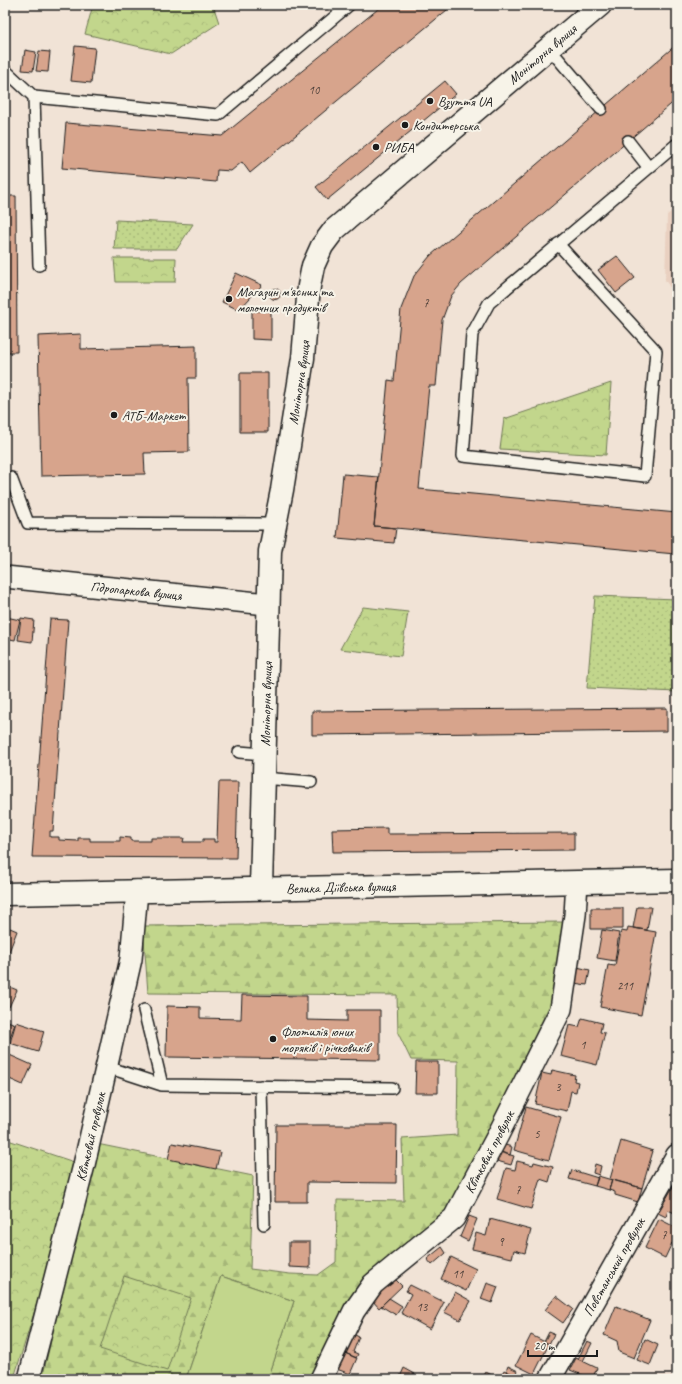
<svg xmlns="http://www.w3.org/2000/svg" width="682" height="1384" font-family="Caveat,sans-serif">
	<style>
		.built { fill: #e9d0c0 }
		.grass { fill: url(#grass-dots); stroke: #6f7954 }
		.forest { fill: url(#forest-firs); stroke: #6f7954 }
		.park { fill: url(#park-crowns); stroke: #6f7954 }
		.garden { fill: #c2d68c; stroke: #6f7954 }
		.building { fill: #d7a48c; stroke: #1c1c1c }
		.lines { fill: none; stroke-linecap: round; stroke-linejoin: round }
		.lane-casing { stroke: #1c1c1c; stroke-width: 14 }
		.street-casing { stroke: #1c1c1c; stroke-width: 24 }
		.secondary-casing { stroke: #1c1c1c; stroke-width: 25 }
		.lane { stroke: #f7f3e8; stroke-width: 11 }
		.street { stroke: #f7f3e8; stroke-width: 21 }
		.secondary { stroke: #f7f3e8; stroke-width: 22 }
		.poi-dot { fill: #1c1c1c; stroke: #f7f3e8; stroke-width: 1.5 }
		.labels { text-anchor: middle; stroke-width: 4; stroke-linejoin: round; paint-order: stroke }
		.number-label { font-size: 12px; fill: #4b3e38 }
		.street-label { font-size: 14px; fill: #1c1c1c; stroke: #f7f3e8 }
		.poi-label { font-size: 14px; fill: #1c1c1c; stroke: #f7f3e8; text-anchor: start }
	</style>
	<defs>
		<pattern id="grass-dots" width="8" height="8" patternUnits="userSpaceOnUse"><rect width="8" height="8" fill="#c2d68c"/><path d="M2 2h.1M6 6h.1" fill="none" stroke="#a6b778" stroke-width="1.8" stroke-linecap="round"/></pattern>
		<pattern id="forest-firs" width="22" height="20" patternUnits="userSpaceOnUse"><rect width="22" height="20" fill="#c2d68c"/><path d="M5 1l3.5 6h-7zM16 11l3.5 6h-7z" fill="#a6b778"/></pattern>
		<pattern id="park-crowns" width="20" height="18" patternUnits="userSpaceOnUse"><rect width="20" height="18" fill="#c2d68c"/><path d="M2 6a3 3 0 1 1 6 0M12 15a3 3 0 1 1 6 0" fill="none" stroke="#a6b778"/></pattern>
	</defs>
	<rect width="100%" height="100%" fill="#f1e3d6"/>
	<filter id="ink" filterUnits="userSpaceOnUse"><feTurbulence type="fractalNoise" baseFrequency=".025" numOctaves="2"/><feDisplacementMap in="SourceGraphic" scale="8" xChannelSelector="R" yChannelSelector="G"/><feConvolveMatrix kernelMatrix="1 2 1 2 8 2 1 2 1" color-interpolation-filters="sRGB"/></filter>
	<g filter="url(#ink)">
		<path class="built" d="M677 207V298L665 280 667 215Z"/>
		<path class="grass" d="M116 220 193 224 177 249H114Z
			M595 596 677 599V692L587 688Z"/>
		<path class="forest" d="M564 922 560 954 550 1008 446 1213 375 1275 311 1379H268L294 1301 221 1276 186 1379H42L97 1144 253 1176 250 1269 290 1274 318 1275 336 1262 337 1200 404 1201 402 1139 457 1135 458 1061 411 1060 398 1033 397 995 148 993 143 926Z"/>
		<path class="park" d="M93 5H213L219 23 171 54 85 34Z
			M114 258H176L175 282H116Z
			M611 383 606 455 500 449 504 419Z
			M363 607 408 612 401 656 340 649Z
			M8 1140 80 1164 14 1378 5 1376V1146Z
			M124 1276 191 1298 167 1371 100 1349Z"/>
		<path class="garden" d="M221 1276 294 1301 268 1379H186Z"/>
		<path class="building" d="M383 5H453L250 173 242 162 231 171 217 170 216 182 62 168 66 123 222 136Z
			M677 44V99L461 284 451 296 442 320 436 386H429L419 489 677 513 675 554 374 526 388 380 394 381 401 309 414 276 430 256Z
			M75 46 95 48 91 83 71 81Z
			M25 50 36 52 33 71 22 70Z
			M39 51 50 52 48 72 36 71Z
			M445 81 456 94 327 200 316 187Z
			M5 196H16L17 352H5Z
			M617 256 635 278 616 293 598 270Z
			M236 273 262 285 239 310 222 302Z
			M269.5 294a5.5 5.5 0 1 1 11 0a5.5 5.5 0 1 1-11 0Z
			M252 311H271V340L252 339Z
			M81 334V349L196 346V378H188L189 452 144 453 145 474 41 476 38 336Z
			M240 373H268V432H240Z
			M343 474 379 477 374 526 396 528 394 543 337 538Z
			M6 617 20 620 15 640 5 638Z
			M21 618 34 620 32 642 18 640Z
			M50 619 68 620 53 831H50V837H59V840L78 841V838H90V841H120V837L131 838V841H151V838H184L183 842H203V839H214V842H217L219 782H238L236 858 32 857Z
			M667 708V731L312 735V711Z
			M387 828V834L574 833V850L333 852 332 829Z
			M637 907H651L647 930 633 928Z
			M591 908H623V929H591Z
			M628 927 656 932 641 1015 600 1007 608 965 615 966 621 931 627 932Z
			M10 928 17 931 5 962V940Z
			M602 930 619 933 615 961 597 958Z
			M577 967 590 970 587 985 574 983Z
			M5 985 17 990 9 1007 5 1005Z
			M242 995 307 996V1020L347 1021V1010H380V1060L166 1057 167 1006 200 1007V1018L241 1019Z
			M582 1018 602 1023 600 1032 605 1033 597 1065 561 1056 569 1025 579 1027Z
			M5 1020 15 1024 9 1040 5 1039Z
			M16 1022 44 1031 38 1052 10 1043Z
			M5 1053 32 1065 23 1085 5 1077Z
			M416 1062H438V1093H415Z
			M552 1070 575 1075 574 1081 578 1082 576 1092 571 1091 567 1111 535 1104 542 1073 551 1075Z
			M526 1107 561 1117 549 1160 514 1150Z
			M276 1125H397L396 1183 307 1182V1202H275Z
			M621 1141 653 1151 642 1188 610 1179Z
			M172 1143 220 1152 216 1169 168 1159Z
			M502 1144 512 1147 510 1155 500 1152Z
			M500 1152 514 1156 511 1165 497 1161Z
			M517 1161 533 1165 534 1162 553 1167 549 1182 540 1179 531 1209 497 1199 506 1168 515 1170Z
			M595 1164 601 1166 599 1175 593 1173Z
			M572 1170 598 1178 595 1186 569 1179Z
			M598 1176 612 1180 609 1190 595 1186Z
			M612 1180 642 1188 638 1202 615 1195V1192L609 1190Z
			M674 1185 677 1187V1214L668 1210 666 1217 658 1213Z
			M469 1216 477 1219 468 1241 460 1237Z
			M490 1219 531 1230 525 1253 514 1250 512 1258 472 1249 476 1233 486 1236Z
			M659 1219 677 1228V1246L672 1243 665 1258 645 1248Z
			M289 1242H310V1268L289 1267Z
			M442 1247 446 1253 432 1265 427 1259Z
			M451 1257 476 1269 466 1291 441 1279Z
			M393 1277 402 1286 379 1308 371 1299Z
			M487 1283 498 1287 492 1303 481 1299Z
			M410 1285 444 1302 430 1329 401 1313 411 1294 406 1291Z
			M455 1292 471 1301 460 1320 444 1312Z
			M556 1296 573 1309 563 1323 545 1310Z
			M389 1298 402 1306 396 1315 381 1306Z
			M616 1306 650 1320 634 1358 619 1352 617 1341 604 1335Z
			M549 1332 554 1334 549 1344 544 1342Z
			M353 1334 359 1337 353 1352 358 1354 356 1358 345 1353Z
			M531 1335 549 1344 534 1374 516 1365Z
			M645 1339 658 1345 650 1365 637 1360Z
			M587 1341 592 1343 583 1361 578 1359Z
			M345 1353 357 1358 350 1374 334 1368Z
			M576 1358 597 1368 592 1379 570 1370Z
			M508 1366 518 1371 515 1375 506 1371Z
			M404 1368 415 1374 412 1379H403L400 1377Z
			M504 1370 519 1379H482L486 1372 499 1379Z"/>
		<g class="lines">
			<g class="lane-casing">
				<path id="lane" d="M549 48 601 109
					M5 70 34 97
					M628 141 649 168
					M558 244 656 351 645 476 463 456 472 334 489 303 677 144
					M39 265 34 97 218 115 349 5
					M11 478 28 523 276 524
					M239 752 263 754
					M263 778 311 782
					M144 1010 162 1085 392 1088
					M107 1067 162 1085
					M261 1086 264 1224"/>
			</g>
			<g class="street-casing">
				<g id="street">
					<path id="s1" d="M5 577 267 604"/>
					<path id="s2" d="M29 1379 84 1165 131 959 137 891"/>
					<path id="s3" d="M321 1379 354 1311 373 1284 454 1218 498 1135 561 1009 575 915 577 882"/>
					<path id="s4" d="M550 1379 677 1155"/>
				</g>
			</g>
			<g class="secondary-casing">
				<g id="secondary">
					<path id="s5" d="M261 887 270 551 282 490 303 358 309 286 313 266 322 246 334 230 600 5"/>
					<path id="s6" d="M5 894 677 880"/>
				</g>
			</g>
			<use href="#lane" class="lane"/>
			<use href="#street" class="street"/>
			<use href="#secondary" class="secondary"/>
		</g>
	</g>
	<g class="poi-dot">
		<circle cx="430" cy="101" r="4"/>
		<circle cx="405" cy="125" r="4"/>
		<circle cx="376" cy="147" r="4"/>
		<circle cx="229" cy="299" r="4"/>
		<circle cx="114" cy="415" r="4"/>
		<circle cx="273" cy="1039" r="4"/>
	</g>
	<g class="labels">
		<g class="number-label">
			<text x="314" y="94">10</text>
			<text x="426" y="307">7</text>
			<text x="625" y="990">211</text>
			<text x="583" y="1049">1</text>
			<text x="558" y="1091">3</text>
			<text x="537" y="1138">5</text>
			<text x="518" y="1194">7</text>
			<text x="664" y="1239">7</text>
			<text x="501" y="1246">9</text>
			<text x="458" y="1278">11</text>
			<text x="422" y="1311">13</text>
		</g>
		<g class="street-label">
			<text dy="5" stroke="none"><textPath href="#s5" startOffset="939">Моніторна вулиця</textPath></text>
			<text dy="5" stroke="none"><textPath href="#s5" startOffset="507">Моніторна вулиця</textPath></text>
			<text dy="5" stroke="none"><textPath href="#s1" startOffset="132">Гідропаркова вулиця</textPath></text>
			<text dy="5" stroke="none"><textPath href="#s5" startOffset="183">Моніторна вулиця</textPath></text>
			<text dy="5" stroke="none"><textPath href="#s6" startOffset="336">Велика Діївська вулиця</textPath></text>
			<text dy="5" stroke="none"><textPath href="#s2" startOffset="250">Квітковий провулок</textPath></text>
			<text dy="5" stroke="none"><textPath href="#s3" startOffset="288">Квітковий провулок</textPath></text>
			<text dy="5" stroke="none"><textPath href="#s4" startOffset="129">Повстанський провулок</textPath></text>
		</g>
		<g class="poi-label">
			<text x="438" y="106">Взуття UA</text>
			<text x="413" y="130">Кондитерська</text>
			<text x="384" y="152">РИБА</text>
			<text x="237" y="296">Магазин м'ясних та<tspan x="237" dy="16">молочних продуктів</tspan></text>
			<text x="122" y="420">АТБ-Маркет</text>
			<text x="281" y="1036">Флотилія юних<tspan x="281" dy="16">моряків і річковиків</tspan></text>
		</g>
	</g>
	<rect width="682" height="1384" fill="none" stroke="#f7f3e8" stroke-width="20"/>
	<rect x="10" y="10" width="662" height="1364" fill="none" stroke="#1c1c1c" stroke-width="1.5" filter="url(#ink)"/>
	<path d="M528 1350v6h69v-6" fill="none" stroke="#1c1c1c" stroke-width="2"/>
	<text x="534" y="1350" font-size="12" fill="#1c1c1c" stroke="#f7f3e8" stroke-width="3" paint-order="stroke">20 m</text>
</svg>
